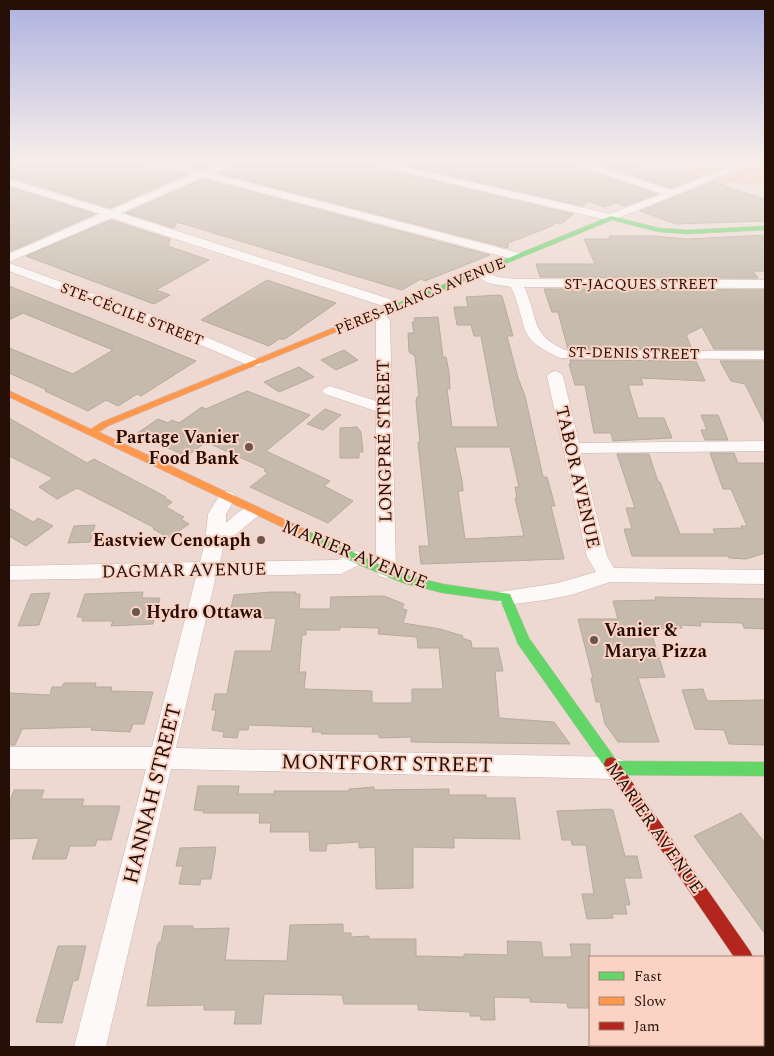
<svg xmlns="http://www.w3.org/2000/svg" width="774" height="1056" font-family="Spectral,serif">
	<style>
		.green { fill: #f5b9a2 }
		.building { fill: #c5baab; stroke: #b5aa9c; fill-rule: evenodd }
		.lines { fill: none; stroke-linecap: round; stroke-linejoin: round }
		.street-casing { stroke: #cbb7af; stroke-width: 1 }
		.fast-casing { stroke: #cbb7af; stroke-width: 1 }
		.slow-casing { stroke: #cbb7af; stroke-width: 1 }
		.jam-casing { stroke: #cbb7af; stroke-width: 1 }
		.street { fill: #fcf9f8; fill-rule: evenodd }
		.fast { fill: #63d668; fill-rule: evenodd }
		.slow { fill: #ff974d; fill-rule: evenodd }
		.jam { fill: #b3261e; fill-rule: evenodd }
		.poi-dot { fill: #6b564e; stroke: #fad3c4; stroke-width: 2 }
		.labels { text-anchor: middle; stroke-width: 4; stroke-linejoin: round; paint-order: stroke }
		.far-street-label { font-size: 15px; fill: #250f07; stroke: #fad3c4 }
		.poi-label { font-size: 18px; font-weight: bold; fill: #250f07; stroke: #fad3c4; text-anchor: end }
		.street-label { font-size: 18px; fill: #250f07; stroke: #fad3c4 }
		.near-street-label { font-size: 21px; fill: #250f07; stroke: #fad3c4 }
	</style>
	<rect width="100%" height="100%" fill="#edd9d1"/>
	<path class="green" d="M649 162H765V182L750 185 731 182 724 185 659 163Z"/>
	<path class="building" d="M9 162H127L167 173 172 171 187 174 110 208 9 177Z
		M194 162H219L202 169 186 165Z
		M237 162H367L374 167 573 214 563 223H555L550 227 508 243V248L218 173 234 166Z
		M391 162H554L576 166 657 194 625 206 616 203 604 207 589 201 583 206Z
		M604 162H622L658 173 671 168 699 177 671 188 598 164Z
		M203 179 490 255 425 281 421 279 402 290 177 222 174 228 126 213Z
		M713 182 765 199V221L676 224 640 211Z
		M9 187 95 214 11 251 9 250Z
		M111 220 170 239 168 246 209 260 156 290 170 295 154 304 26 256Z
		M765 235V271H753L758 278 540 277 536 264H595L584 239H610L609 236H654L687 239Z
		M267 280 336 303 285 339H279L269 346 201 320Z
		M9 286 110 326 196 361 141 396 137 394 118 406 106 400 88 411 45 391 47 390 9 373V348L73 374 113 350 23 313 9 320Z
		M544 289 765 290V346L764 347 765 349H714L702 327 686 335 692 349H568L558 312H552Z
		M499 295 502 296 513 336H507L518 378 525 396 543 477H547L555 506H551L564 559 421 564 419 546H429L418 442H420L416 402 417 397H419L415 356 409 352 408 333H414L412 322H415L414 318 438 317 443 357H446L449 372 450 389H447L452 427H498L481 336H474L471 325H457L454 308V307H468L466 297ZM455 447H510L519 487H515L517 498H515L524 536 465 539 458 491H463L462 481Z
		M344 350 358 360 336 370 321 360Z
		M570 360 696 361 705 381 641 378 643 385H628L638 418H664L672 438 613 441 611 433H594L585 385H575L569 364H571Z
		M720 361H765V424L745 384 731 381Z
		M299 367 314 377 279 392 264 382Z
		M247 391 310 415 266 451 330 481 324 486 353 501 328 523 250 487 268 473 264 471 266 469 206 442 190 454 185 452 182 454 136 434 158 419 168 423 172 420 179 423 202 407 206 409Z
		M325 409 341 415 323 430 307 424Z
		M701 415H718L728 440H705L701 430H707Z
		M9 418 87 463 94 459 166 497 165 498 172 502 166 507 184 517 181 519 189 524 169 538 153 529 155 528 77 488 57 499 39 487 53 478 9 456Z
		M357 427 361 432 363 452H359V458H340V428Z
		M710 453H734L738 463H765V553L746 559 729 558 728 556H632L624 529H632L626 508H635L617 454H649L658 482H660L680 534H715L713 529 742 528 741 526H747L731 489H723Z
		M9 508 33 522 38 518 53 526 26 546 9 536Z
		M95 525 90 542 68 543 74 526Z
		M143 592 142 598H160L153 624 111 626 113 621H82L83 617H77L85 594Z
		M271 592H296L295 594H300L299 609H330L331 597 384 596 404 604 402 609 407 610 403 623 440 629 463 636 462 638 471 641 472 648H498L503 671H495L499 718 554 722 570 744 411 742V737L380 738 377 734H321L322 732H312L313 727 249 725 248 730H239L237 738 223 737 224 732 212 730 216 710H212L215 694H227L235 651H271L276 618 240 619 241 613H230L234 595ZM340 627 379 628 378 634 417 637 418 648H439L443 689H412V703H372V691L304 689 306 672H299L302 635H306V630H340Z
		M50 593 39 625 18 626 31 594Z
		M655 597 765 599V629L744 628 742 623 700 622 701 626 681 625 682 628 650 629 665 677 638 678 659 742H618L605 724 600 702H596L591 678H593L578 619H618L613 601 656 600Z
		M64 683H96L95 687H112L111 691 153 692 144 724H133L130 732 91 730 92 727 22 729 15 745H9V693L50 695 52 687H62Z
		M703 689 707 701 765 700V745L729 744 724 730 695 729 682 690Z
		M198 786H239L238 794H274V791H349V789L374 787V790L449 789V795H486V798H515L520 839 454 838V848L413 847V888L376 889 375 847 359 848V842L327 844 326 851H310L309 832H270L271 823H259L260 813H203L204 811 194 810Z
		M14 790H44L41 799H84L82 806H120L111 840H97L95 846H70L66 859H32L39 838 9 839V804Z
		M609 809 613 810 625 856H637L642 878H624L630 905H625L627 914H612L613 918 587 919 582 894H594L586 845H572L571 840H562L557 811Z
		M741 813 765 843V934L694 836Z
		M216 847 211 879H201L200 885 179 884 183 866H176L180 848Z
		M343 924V933H351V937L369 936V939H416V956L464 957V954L508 955 507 941 541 942 543 957H572L570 944H590V1008H568L567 1003 530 1002V998L494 997 495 1020H481L480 1016H470V1012L418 1010V1004H344L342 995 264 994 261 1024H234L236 1010H204V1005L147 1006 157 947 159 942H161L164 926H193V929L229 928 225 960 287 961 290 925Z
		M58 946H86L78 980 73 981 62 1023 36 1022Z"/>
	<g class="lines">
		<g class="street-casing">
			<path id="street" d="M152 162H167L202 171 223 162H235L233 164 212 173 520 253 522 256 516 260 203 177 121 213 390 299 400 307 398 310H388L380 305 111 218 9 262V254L100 214 9 185V179L110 210 193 174 154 164Z
				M369 162H385L610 214 662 194 575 164 573 162H586L671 190 743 162H756L611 221 374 165Z
				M9 263 166 320 260 360 262 363 260 366H250L156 326 9 271Z
				M481 268 497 277 516 279 765 280V288L524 287C540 320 529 335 568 351H765V359L561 358C514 338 529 326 511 287L488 283 480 278 475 272Z
				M378 309 383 310 390 321 396 571 393 576 386 578 379 576 376 571V411L325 394 322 391 325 388 330 386 376 401V321L371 313Z
				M555 371 560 373 563 376 579 443 765 441V451L581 453 607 556 614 568 765 570V584L610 582 571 595 545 600 506 605 499 602 496 597 499 592 558 583 596 572 587 557 547 376 550 373Z
				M227 491 233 493 236 497 226 514V523C236 515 246 503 259 507L262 511 259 515 224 544 220 562 337 560 356 551 363 553 366 558 363 563 341 574 216 576 176 748 614 757 623 760 626 768 623 776 614 779 171 769 106 1047H74L146 769H9V747H152L196 577 9 580V566L200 562 205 541 208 514 221 493Z"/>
		</g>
		<g class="fast-casing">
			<path id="fast" d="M611 216 659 228 687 230 765 226V230L687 234 659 232 612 220 381 315 374 313Z
				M303 529 381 565 410 576 443 584 510 594 529 638 617 761 765 762V776L614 775 609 773 518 644 501 601 443 593 403 583 357 564 299 536 297 533 299 530Z"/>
		</g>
		<g class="slow-casing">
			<path id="slow" d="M375 311 382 313 108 426 99 432 307 530 309 533 307 536 303 537 9 397V391L12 392 91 429 102 422Z"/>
		</g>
		<g class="jam-casing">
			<path id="jam" d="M611 757 616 759 750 951 753 957H734L606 769 604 764 606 759Z
				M763 976 765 977V997L763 996Z"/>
		</g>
		<use href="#street" class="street"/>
		<use href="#fast" class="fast"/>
		<use href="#slow" class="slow"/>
		<use href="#jam" class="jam"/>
	</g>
	<linearGradient id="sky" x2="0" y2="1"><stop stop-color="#adb1e0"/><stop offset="0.52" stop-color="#f7eeea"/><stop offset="1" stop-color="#f7eeea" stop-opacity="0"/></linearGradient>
	<rect width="774" height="309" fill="url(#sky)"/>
	<g class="poi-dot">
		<circle cx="249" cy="447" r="5"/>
		<circle cx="261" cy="540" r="5"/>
		<circle cx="136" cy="612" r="5"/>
		<circle cx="594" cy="640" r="5"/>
	</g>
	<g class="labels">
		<g class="far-street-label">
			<text x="641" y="289">ST-JACQUES STREET</text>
			<text transform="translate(420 296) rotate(-22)" y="5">PÈRES-BLANCS AVENUE</text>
			<text transform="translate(132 314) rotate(21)" y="5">STE-CÉCILE STREET</text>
			<text transform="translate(634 353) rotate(1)" y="5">ST-DENIS STREET</text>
		</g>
		<g class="poi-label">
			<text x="239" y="443">Partage Vanier<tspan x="239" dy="21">Food Bank</tspan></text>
			<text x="251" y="546">Eastview Cenotaph</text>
			<text x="146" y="618" text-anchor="start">Hydro Ottawa</text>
			<text x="604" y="636" text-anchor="start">Vanier &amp;<tspan x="604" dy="21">Marya Pizza</tspan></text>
		</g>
		<g class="street-label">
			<text transform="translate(384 441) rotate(-91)" y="6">LONGPRÉ STREET</text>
			<text transform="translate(578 477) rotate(77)" y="6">TABOR AVENUE</text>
			<text transform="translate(355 554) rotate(22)" y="6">MARIER AVENUE</text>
			<text transform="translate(184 570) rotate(-1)" y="6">DAGMAR AVENUE</text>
			<text transform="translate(655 828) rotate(55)" y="6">MARIER AVENUE</text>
		</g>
		<g class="near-street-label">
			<text transform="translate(387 763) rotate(1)" y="7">MONTFORT STREET</text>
			<text transform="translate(152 794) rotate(-76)" y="7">HANNAH STREET</text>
		</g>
	</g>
	<rect width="774" height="1056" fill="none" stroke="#250f07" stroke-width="20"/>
	<rect x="589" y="956" width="175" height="90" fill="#fad3c4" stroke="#a58578"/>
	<rect x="599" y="972" width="25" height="8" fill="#63d668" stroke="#a58578"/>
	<text x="634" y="981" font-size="15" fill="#250f07">Fast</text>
	<rect x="599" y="997" width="25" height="8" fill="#ff974d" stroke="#a58578"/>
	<text x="634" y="1006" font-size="15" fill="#250f07">Slow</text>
	<rect x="599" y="1022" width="25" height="8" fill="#b3261e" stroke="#a58578"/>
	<text x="634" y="1031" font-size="15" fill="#250f07">Jam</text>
</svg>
